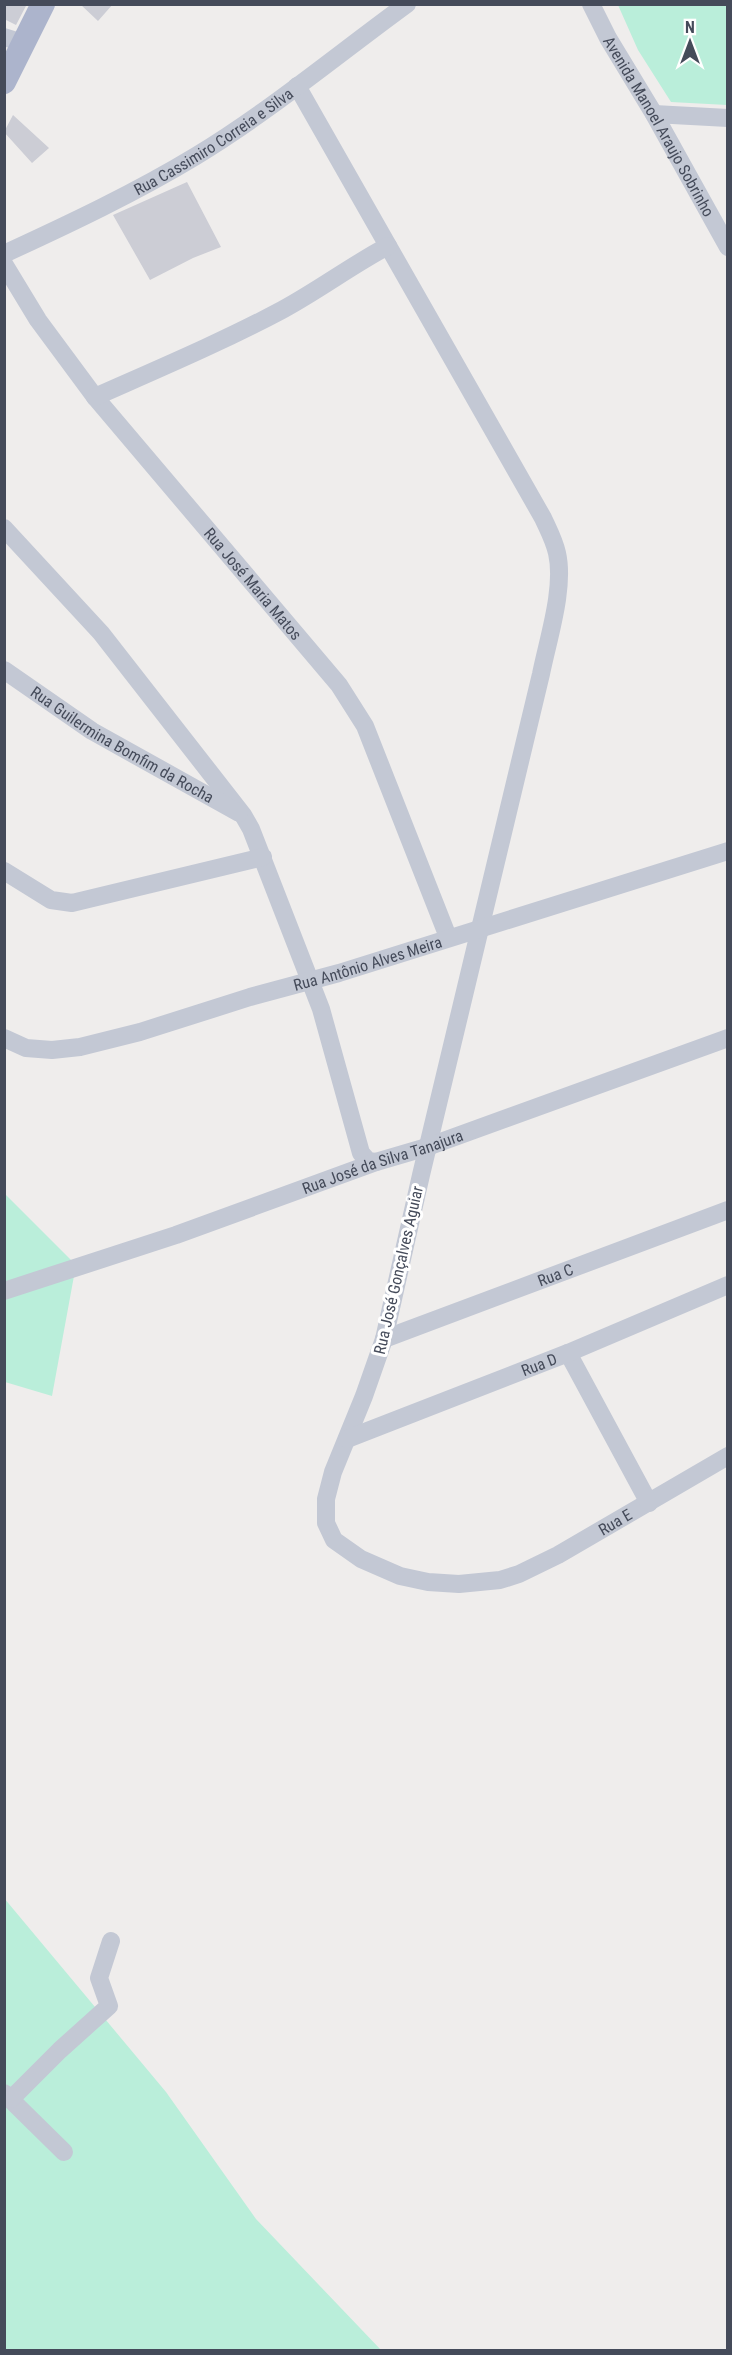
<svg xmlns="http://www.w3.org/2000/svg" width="732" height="2355" font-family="'Roboto Condensed',sans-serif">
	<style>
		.green { fill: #baeeda }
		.building { fill: #cccdd5 }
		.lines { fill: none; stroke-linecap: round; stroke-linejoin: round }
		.minor { stroke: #c3c8d4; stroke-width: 18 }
		.major { stroke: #acb4cc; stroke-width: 24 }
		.labels { text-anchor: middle; stroke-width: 6; stroke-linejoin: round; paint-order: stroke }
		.street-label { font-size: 16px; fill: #454b5a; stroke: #fff }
	</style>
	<rect width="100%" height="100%" fill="#efedec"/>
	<path class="green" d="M618 5H727V105L671 102 638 50Z
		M4 1193 76 1265 52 1396 5 1382Z
		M4 1898 166 2092 256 2219 381 2350H5Z"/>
	<path class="building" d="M4 4H27L16 25 4 19Z
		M80 4H113L98 21Z
		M13 115 49 148 32 163 4 132Z
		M187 182 221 247 193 258 150 280 113 215Z"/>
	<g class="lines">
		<g class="minor">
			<path id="s1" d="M591 4 608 38 654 114 728 247"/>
			<path d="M4 37 23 43"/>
			<path id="s2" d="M297 86 543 518C548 529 554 540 557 553 565 588 548 639 541 674L421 1175 384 1339 364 1396 333 1472 326 1499V1523L334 1540 361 1559 400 1576 428 1582 459 1584 500 1580 519 1574 558 1555 728 1456"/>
			<path d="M654 114 728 118"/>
			<path id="s3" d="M4 254C69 224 135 193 196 156 270 111 337 55 407 4"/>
			<path id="s4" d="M4 264 38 320 95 397 339 685 365 726 448 937"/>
			<path d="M95 397C158 369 222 342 282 310 319 290 352 265 388 246"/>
			<path d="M4 528 101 633 243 815 251 829 321 1009 361 1153 368 1161 376 1162"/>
			<path id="s5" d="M4 670 92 731 239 813"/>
			<path d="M4 871 51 900 72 903 263 857"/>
			<path id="s6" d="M4 1038 26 1048 52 1050 80 1047 140 1032 250 997 339 973 728 851"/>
			<path id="s7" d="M4 1291 176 1235 376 1162 427 1147 728 1038"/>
			<path id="s8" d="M384 1339 728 1210"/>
			<path d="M568 1353 649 1503"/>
			<path id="s9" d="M347 1439 568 1353 728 1285"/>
			<path d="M4 2093 64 2152"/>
			<path d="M11 2099 60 2050 109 2006 99 1978 111 1941"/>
		</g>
		<path class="major" d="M4 82 43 4"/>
	</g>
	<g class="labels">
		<g class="street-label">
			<text dy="6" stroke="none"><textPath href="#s1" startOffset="140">Avenida Manoel Araujo Sobrinho</textPath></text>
			<text dy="6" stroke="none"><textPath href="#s3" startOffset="238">Rua Cassimiro Correia e Silva</textPath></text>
			<text dy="6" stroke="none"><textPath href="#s4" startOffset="406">Rua José Maria Matos</textPath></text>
			<text dy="6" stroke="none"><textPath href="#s5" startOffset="140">Rua Guilermina Bomfim da Rocha</textPath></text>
			<text dy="6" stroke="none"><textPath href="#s6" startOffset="378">Rua Antônio Alves Meira</textPath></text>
			<text dy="6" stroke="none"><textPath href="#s7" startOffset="400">Rua José da Silva Tanajura</textPath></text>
			<text transform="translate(398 1270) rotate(-77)" y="6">Rua José Gonçalves Aguiar</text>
			<text dy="6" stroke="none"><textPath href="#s8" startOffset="183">Rua C</textPath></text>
			<text dy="6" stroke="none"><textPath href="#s9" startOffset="206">Rua D</textPath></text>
			<text dy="6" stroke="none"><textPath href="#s2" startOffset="1860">Rua E</textPath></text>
		</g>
	</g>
	<rect width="732" height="2355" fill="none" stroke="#454b5a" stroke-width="12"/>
	<g transform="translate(690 42)" stroke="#ffffff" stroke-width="4.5" paint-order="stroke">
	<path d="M0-4.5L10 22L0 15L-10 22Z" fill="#454b5a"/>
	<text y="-9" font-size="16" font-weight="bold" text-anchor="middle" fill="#454b5a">N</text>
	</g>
</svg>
